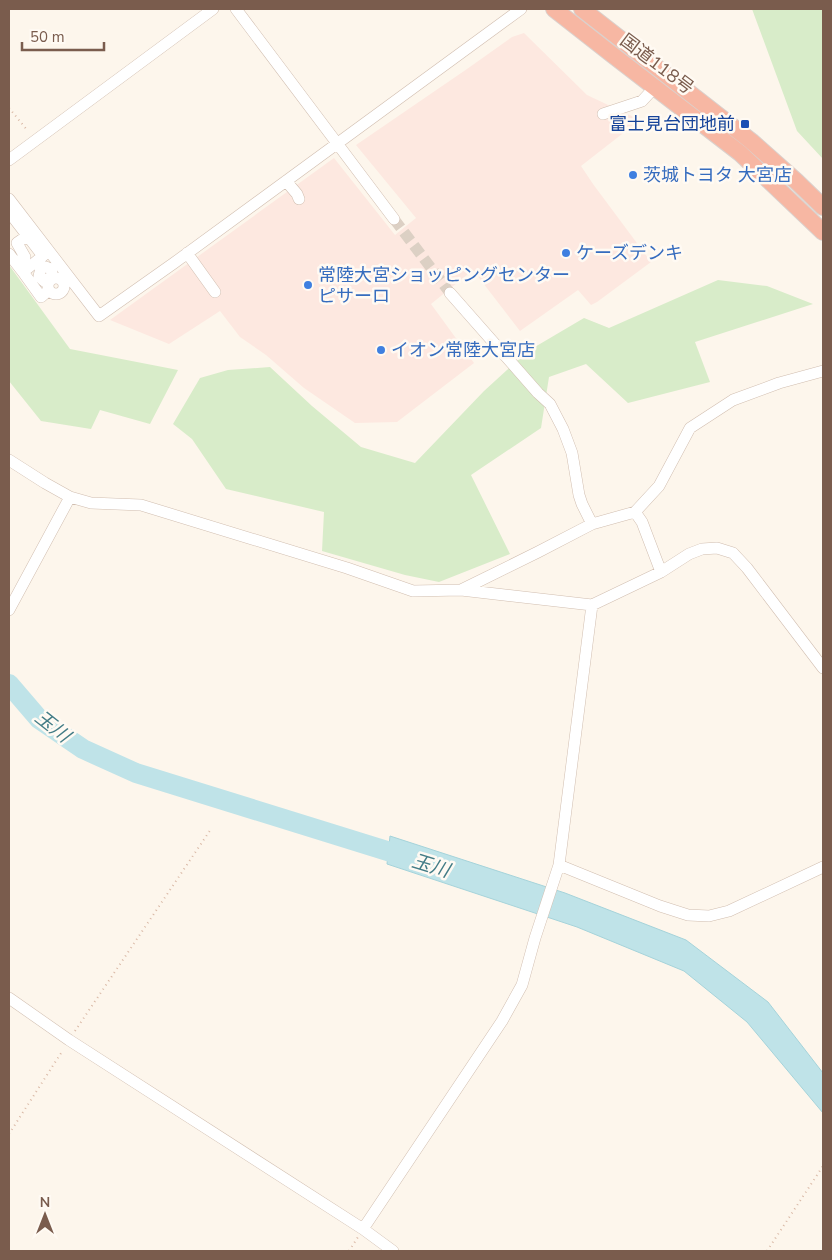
<svg xmlns="http://www.w3.org/2000/svg" width="832" height="1260" font-family="'Nunito Sans','Noto Sans JP',sans-serif">
	<style>
		.commercial { fill: #fde8e0 }
		.green { fill: #d8ecc9 }
		.water { fill: #bfe3e8; stroke: #a5d3da }
		.lines { fill: none; stroke-linecap: round; stroke-linejoin: round }
		.river { stroke: #bfe3e8; stroke-width: 20 }
		.minor-tunnel { stroke: #dcd0c4; stroke-width: 11; stroke-dasharray: 11 5.5; stroke-linecap: butt }
		.minor-casing { stroke: #d1beb0; stroke-width: 12 }
		.highway-casing { stroke: #dad1cd; stroke-width: 18 }
		.path { stroke: #d9b8a5; stroke-width: 2; stroke-dasharray: 1 4; stroke-linecap: butt }
		.minor { stroke: #fff; stroke-width: 11 }
		.highway { stroke: #f7b7a3; stroke-width: 16 }
		.transit-dot { fill: #1a4fb4; stroke: #fffaf3; stroke-width: 2 }
		.shop-dot { fill: #3f7fe0; stroke: #fffaf3; stroke-width: 2 }
		.labels { text-anchor: middle; stroke-width: 5; stroke-linejoin: round; paint-order: stroke }
		.street-label { font-size: 18px; fill: #7a5c4d; stroke: #fffaf3 }
		.transit-label { font-size: 18px; fill: #164399; stroke: #fffaf3; text-anchor: end }
		.shop-label { font-size: 18px; fill: #366cbe; stroke: #fffaf3; text-anchor: start }
		.water-label { font-size: 19px; font-style: italic; fill: #437c86; stroke: #fffaf3 }
	</style>
	<rect width="100%" height="100%" fill="#fdf6ec"/>
	<path class="commercial" d="M524 33 587 95 640 120 581 166 593 184 651 262 597 302 591 305 578 290 520 331 473 270 431 304 474 363 397 422 355 423 304 388 266 355 240 337 220 311 169 344 110 320 334 158 395 235 416 218 356 145 467 69 512 37Z"/>
	<path class="green" d="M752 9H823V159L797 131Z
		M9 265 70 349 178 370 150 424 100 410 91 429 41 421 9 381Z
		M718 280 767 286 813 304 695 342 710 382 628 403 586 364 549 377 541 428 471 475 510 554 439 582 405 575 322 551 324 512 226 489 192 439 173 424 200 378 228 370 270 367 312 406 361 447 415 463 484 391 528 351 584 318 609 328Z"/>
	<path class="water" d="M390 836 565 893 686 940 768 1002 823 1073V1113L747 1022 684 971 577 927 387 864Z"/>
	<g class="lines">
		<path class="river" d="M9 684 39 719 83 749 136 773 413 859"/>
		<path class="minor-tunnel" d="M394 219 450 293"/>
		<g class="minor-casing">
			<path id="minor" d="M236 9 394 219
				M603 114 642 101 655 87
				M9 160 213 9
				M286 181 297 194 299 199
				M9 199 99 316 174 263 521 9
				M9 212 43 256 23 272 9 254
				M187 253 215 292
				M37 261 41 268 46 267 51 269 52 273 51 277 44 281 39 276 41 268
				M16 263 25 257 17 243 27 236
				M23 272 41 297 49 290
				M48 286a8 8 0 1 1 16 0a8 8 0 1 1-16 0Z
				M450 293 538 393 550 404 563 429 572 453 579 495 582 504 592 524
				M9 460 45 483 70 497 91 503 141 505 347 568 413 591 461 590 592 605 661 572 689 554 702 549 717 548 733 553 747 568 823 668
				M635 512 659 486 690 428 733 400 779 383 823 371
				M461 590 538 552 592 524 635 512 642 522 661 572
				M9 610 70 497
				M559 865 660 906 688 915 709 916 729 911 823 867
				M9 998 69 1040 363 1229 393 1251
				M363 1229 502 1021 522 985 535 938 559 865 592 605"/>
		</g>
		<g class="highway-casing">
			<path id="highway" d="M554 9 614 56 740 153 823 232
				M582 9 751 141 796 181 823 207"/>
		</g>
		<path class="path" d="M9 108 28 131
			M75 1031 211 829
			M9 1134 63 1050
			M349 1251 358 1237
			M767 1251 823 1166"/>
		<use href="#minor" class="minor"/>
		<use href="#highway" class="highway"/>
	</g>
	<rect class="transit-dot" x="740" y="119" width="10" height="10" rx="2.5"/>
	<g class="shop-dot">
		<circle cx="633" cy="175" r="5"/>
		<circle cx="566" cy="253" r="5"/>
		<circle cx="308" cy="285" r="5"/>
		<circle cx="381" cy="350" r="5"/>
	</g>
	<g class="labels">
		<g class="street-label">
			<text transform="translate(657 64) rotate(37)" y="6">国道118号</text>
		</g>
		<g class="transit-label">
			<text x="735" y="130">富士見台団地前</text>
		</g>
		<g class="shop-label">
			<text x="643" y="181">茨城トヨタ 大宮店</text>
			<text x="576" y="259">ケーズデンキ</text>
			<text x="318" y="281">常陸大宮ショッピングセンター<tspan x="318" dy="21">ピサーロ</tspan></text>
			<text x="391" y="356">イオン常陸大宮店</text>
		</g>
		<g class="water-label">
			<text transform="translate(53 726) rotate(38)" y="7">玉川</text>
			<text transform="translate(431 865) rotate(17)" y="7">玉川</text>
		</g>
	</g>
	<rect width="832" height="1260" fill="none" stroke="#7a5c4d" stroke-width="20"/>
	<g transform="translate(45 1215)" stroke="#fffaf3" stroke-width="4" paint-order="stroke">
	<path d="M0-4L9 19L0 12L-9 19Z" fill="#7a5c4d"/>
	<text y="-8" font-size="14" font-weight="bold" text-anchor="middle" fill="#7a5c4d">N</text>
	</g>
	<path d="M22 42v8h82v-8" fill="none" stroke="#7a5c4d" stroke-width="2.5"/>
	<text x="30" y="42" font-size="15" fill="#7a5c4d" stroke="#fffaf3" stroke-width="4" paint-order="stroke">50 m</text>
</svg>
